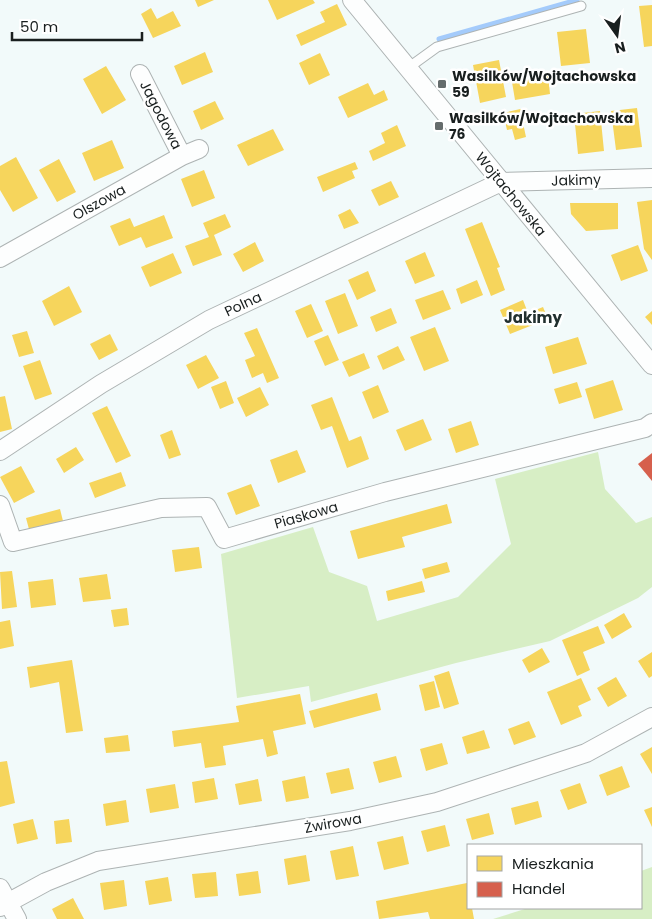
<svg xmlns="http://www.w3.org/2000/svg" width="652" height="919" font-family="Poppins,sans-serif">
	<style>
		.green { fill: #d7eec5 }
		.homes { fill: #f6d55c }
		.shops { fill: #d6604d }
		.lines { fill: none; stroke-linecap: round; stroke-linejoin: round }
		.stream { stroke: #a4cbfb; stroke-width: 5 }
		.service-casing { stroke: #adb3b3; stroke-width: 11 }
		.minor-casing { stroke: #adb3b3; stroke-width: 20 }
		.service { stroke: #fdfefe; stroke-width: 9 }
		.minor { stroke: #fdfefe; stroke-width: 18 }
		.poi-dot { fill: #656c6c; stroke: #fff; stroke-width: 2 }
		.labels { text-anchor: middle; stroke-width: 5; stroke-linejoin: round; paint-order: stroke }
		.poi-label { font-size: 14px; font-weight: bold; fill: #191f1f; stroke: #fff; text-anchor: start }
		.street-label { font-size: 14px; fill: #191f1f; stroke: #fff }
		.neighbourhood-label { font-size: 15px; font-weight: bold; fill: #222f2e; stroke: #fff }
	</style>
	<rect width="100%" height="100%" fill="#f2fafa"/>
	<path class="green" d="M598 452 605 489 636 523 652 517V587L638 598 550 641 456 663 311 702 309 686 237 698 221 554 313 527 329 572 367 586 377 621 458 597 511 544 495 479Z
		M652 867V919H493L528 908H641V871Z"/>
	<path class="homes" d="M195 0H214L198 7Z
		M268 0H313L315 3 277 20Z
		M337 4 347 25 301 46 296 35 325 22 320 12Z
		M652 5V46L644 47 639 6Z
		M151 8 157 19 173 11 181 26 153 38 141 14Z
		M586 29 590 63 561 66 557 32Z
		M205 52 213 72 182 85 174 66Z
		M320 53 330 75 309 85 299 63Z
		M499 60 506 97 480 103 473 65Z
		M106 66 126 100 102 114 83 79Z
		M548 75 550 94 515 100 512 82Z
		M368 83 374 95 384 90 388 100 348 118 338 97Z
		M215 101 224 119 201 130 193 111Z
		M525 108 528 122 523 123 526 137 515 140 512 129 507 130 503 113Z
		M637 108 642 147 616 150 611 111Z
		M600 111 604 151 578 154 574 114Z
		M397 125 406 146 373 161 369 151 385 143 381 133Z
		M273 129 284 150 248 166 237 145Z
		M112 140 124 168 94 181 82 153Z
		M16 157 38 198 13 212 0 190V166Z
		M59 159 76 192 57 202 39 170Z
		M355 162 358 169 352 171 355 178 323 192 317 177Z
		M204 170 215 198 192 207 181 179Z
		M391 181 399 197 379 206 371 190Z
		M652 200V260L644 249 637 202Z
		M570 203H618V229L586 231 571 214Z
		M350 209 359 223 344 229 338 215Z
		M225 214 231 227 214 235 222 255 193 266 185 246 209 237 203 223Z
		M164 215 173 238 146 248 141 237 119 246 110 226 130 218 134 227Z
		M482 222 500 267 497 268 505 290 491 296 465 229Z
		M255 242 264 261 243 272 233 254Z
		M638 245 648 271 621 281 611 255Z
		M425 252 435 276 415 284 405 261Z
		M173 253 182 273 150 287 141 267Z
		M368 271 376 291 357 300 348 280Z
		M477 280 483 295 461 304 456 289Z
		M69 286 82 312 54 326 42 301Z
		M443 290 451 309 423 320 415 300Z
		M345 293 358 326 338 334 325 301Z
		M523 300 528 313 543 307 548 319 510 334 500 310Z
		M311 304 323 331 307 338 295 311Z
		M391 308 397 323 376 332 370 317Z
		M652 311V325L645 317Z
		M435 327 449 361 424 371 410 337Z
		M257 328 279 378 267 383 263 373 252 378 245 360 255 356 244 333Z
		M27 331 34 353 19 357 12 335Z
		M110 334 118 350 99 360 90 344Z
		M328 335 339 360 325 366 314 341Z
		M578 337 587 364 553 374 545 347Z
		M398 346 405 360 383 370 377 356Z
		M364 353 370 368 349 377 342 362Z
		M206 355 219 378 198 389 186 365Z
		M40 360 52 394 35 400 23 366Z
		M613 380 623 410 594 419 585 389Z
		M226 381 234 403 220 409 211 387Z
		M577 382 582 397 559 404 554 389Z
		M378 385 389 412 373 419 362 392Z
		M260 387 269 405 246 417 237 398Z
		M5 396 12 429 0 432V397Z
		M332 397 349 441 361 436 369 459 347 468 332 426 321 430 311 405Z
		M107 406 131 456 116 463 92 413Z
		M423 419 432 440 405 451 396 430Z
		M471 421 479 445 456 453 448 429Z
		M172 430 181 455 169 459 160 435Z
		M76 447 84 460 64 473 56 459Z
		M297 450 306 472 278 483 270 460Z
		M21 466 35 492 14 503 0 477Z
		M121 472 126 486 95 498 89 483Z
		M251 484 260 506 236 515 227 493Z
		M447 504 452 523 402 537 405 547 358 559 350 531Z
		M60 509 64 525 30 533 26 518Z
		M199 547 202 568 175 572 172 550Z
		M447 562 450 572 425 579 422 569Z
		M12 571 17 607 2 609 0 572Z
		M107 574 111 599 83 602 79 578Z
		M53 579 56 605 31 608 28 582Z
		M422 581 425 592 388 601 386 591Z
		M127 608 129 625 114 627 111 610Z
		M624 613 632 627 612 639 604 625Z
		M10 620 14 646 0 649V622Z
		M598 626 605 643 583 652 590 670 577 676 562 640Z
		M542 648 550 662 529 673 522 660Z
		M652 652V676L649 678 638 661Z
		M72 660 83 731 66 733 59 682 30 688 27 667Z
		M449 671 459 704 444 709 434 676Z
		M616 677 627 696 608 707 597 688Z
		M581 678 591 700 578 706 582 716 561 725 547 692Z
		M434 681 440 707 425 711 419 685Z
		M377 693 381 710 314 728 309 711Z
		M300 694 306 724 273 731 278 754 267 757 263 739 223 746 226 765 205 768 201 743 174 747 172 731 239 722 236 706Z
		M529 721 536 737 514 745 508 729Z
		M484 730 490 748 467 754 462 737Z
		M128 735 130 751 106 753 104 738Z
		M442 743 448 764 426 771 420 749Z
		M652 747V774L640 754Z
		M396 756 402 777 379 783 373 762Z
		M7 761 15 803 0 807V762Z
		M622 766 630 787 607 796 599 775Z
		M349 768 354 789 331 794 326 773Z
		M305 776 309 798 286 802 282 781Z
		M214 778 218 799 195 803 192 782Z
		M258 779 262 801 239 805 235 784Z
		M580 783 587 803 568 810 560 790Z
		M175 784 179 808 150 813 146 789Z
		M126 800 129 822 106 826 103 804Z
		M538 801 542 817 515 825 511 808Z
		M652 807V827L644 810Z
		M489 813 494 834 472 840 466 819Z
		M33 819 38 839 17 844 13 824Z
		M69 819 72 842 56 844 54 821Z
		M445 825 450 846 427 852 421 831Z
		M403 836 409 864 384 870 377 842Z
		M353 846 359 876 336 880 330 851Z
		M306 855 310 881 288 885 284 859Z
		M258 871 261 893 239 896 236 874Z
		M216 872 218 896 195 898 192 874Z
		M168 877 172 901 149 905 145 881Z
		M124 880 127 906 104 910 100 883Z
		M467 883 468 908H472L474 919H430L428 912 379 919 376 901Z
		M73 898 84 919H57L52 909Z"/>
	<path class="shops" d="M652 453V481L638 464Z"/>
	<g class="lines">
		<path class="stream" d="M439 39 577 0"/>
		<g class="service-casing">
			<path id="service" d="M408 68 437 47 581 6"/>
		</g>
		<g class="minor-casing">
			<path id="minor" d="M352 0 652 365
				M140 74 182 156
				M0 258 182 156 199 149
				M0 451 101 384 209 320 501 182 652 178
				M0 505 13 542 161 508 207 507 224 539 385 492 645 428 652 423
				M0 888 17 919
				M0 907 46 882 98 861 350 821 437 802 586 753 652 717"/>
		</g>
		<use href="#service" class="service"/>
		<use href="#minor" class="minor"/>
	</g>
	<g class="poi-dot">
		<rect x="437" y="79" width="10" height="10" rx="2.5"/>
		<rect x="434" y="121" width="10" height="10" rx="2.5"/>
	</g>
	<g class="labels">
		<g class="poi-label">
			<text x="452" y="81">Wasilków/Wojtachowska<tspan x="452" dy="16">59</tspan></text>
			<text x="449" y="123">Wasilków/Wojtachowska<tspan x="449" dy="16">76</tspan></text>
		</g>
		<g class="street-label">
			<text transform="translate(161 115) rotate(63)" y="5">Jagodowa</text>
			<text transform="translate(576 180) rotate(-2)" y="5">Jakimy</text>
			<text transform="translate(511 194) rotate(51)" y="5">Wojtachowska</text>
			<text transform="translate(99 202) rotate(-29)" y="5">Olszowa</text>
			<text transform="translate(243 304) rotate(-25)" y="5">Polna</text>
			<text transform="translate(306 515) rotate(-16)" y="5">Piaskowa</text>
			<text transform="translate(333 823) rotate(-10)" y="5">Żwirowa</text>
		</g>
		<g class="neighbourhood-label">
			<text x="533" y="323">Jakimy</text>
		</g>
	</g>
	<rect x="467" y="844" width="175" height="65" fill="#ffffff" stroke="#a3a5a5"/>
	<rect x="477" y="856" width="25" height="15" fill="#f6d55c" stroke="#a3a5a5"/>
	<text x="512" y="869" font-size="15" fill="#191f1f">Mieszkania</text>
	<rect x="477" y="882" width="25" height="15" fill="#d6604d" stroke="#a3a5a5"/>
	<text x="512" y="894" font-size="15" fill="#191f1f">Handel</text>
	<g transform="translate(617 35) rotate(166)" stroke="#ffffff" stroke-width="4" paint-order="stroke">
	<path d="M0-4L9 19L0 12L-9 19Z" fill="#191f1f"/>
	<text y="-8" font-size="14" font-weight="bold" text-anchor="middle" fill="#191f1f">N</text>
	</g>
	<path d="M12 32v8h130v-8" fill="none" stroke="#191f1f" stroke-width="2.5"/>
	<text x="20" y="32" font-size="15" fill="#191f1f" stroke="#ffffff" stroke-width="4" paint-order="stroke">50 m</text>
</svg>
